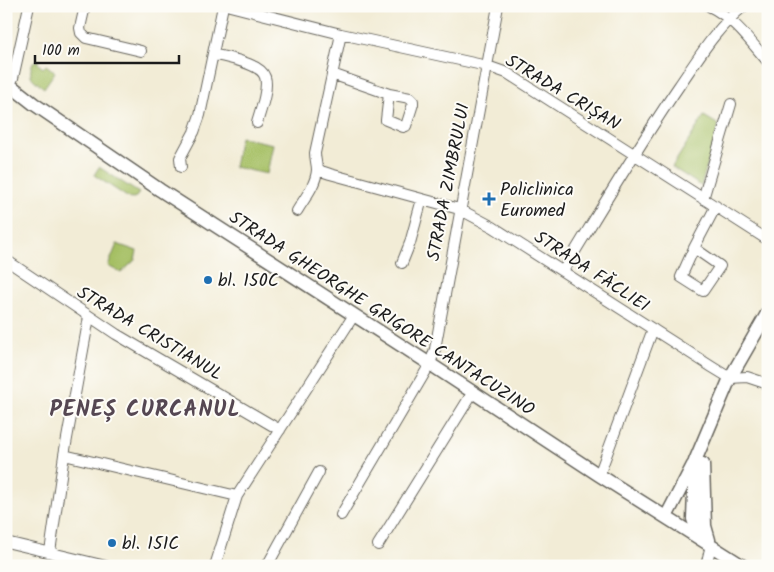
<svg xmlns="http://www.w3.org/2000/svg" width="774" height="572" font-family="Kalam,sans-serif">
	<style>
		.green { fill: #a5bf64; stroke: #606e40 }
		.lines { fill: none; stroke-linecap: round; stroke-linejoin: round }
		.minor-casing { stroke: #67655d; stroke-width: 12 }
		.major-casing { stroke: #67655d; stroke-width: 15 }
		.minor { stroke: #fff; stroke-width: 10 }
		.major { stroke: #fff; stroke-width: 12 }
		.poi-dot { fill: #1f6fb2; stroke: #fdfcf7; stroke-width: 2 }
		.labels { text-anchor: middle; stroke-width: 4; stroke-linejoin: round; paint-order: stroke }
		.street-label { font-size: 18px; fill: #1c1c1c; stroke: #fdfcf7 }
		.poi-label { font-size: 18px; fill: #1c1c1c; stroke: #fdfcf7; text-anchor: start }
		.district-label { font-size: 22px; font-weight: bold; letter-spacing: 1px; fill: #554752; stroke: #fdfcf7 }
	</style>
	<rect width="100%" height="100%" fill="#fdfcf7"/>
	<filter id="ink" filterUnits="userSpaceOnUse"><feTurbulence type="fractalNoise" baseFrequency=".02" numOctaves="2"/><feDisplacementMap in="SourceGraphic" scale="10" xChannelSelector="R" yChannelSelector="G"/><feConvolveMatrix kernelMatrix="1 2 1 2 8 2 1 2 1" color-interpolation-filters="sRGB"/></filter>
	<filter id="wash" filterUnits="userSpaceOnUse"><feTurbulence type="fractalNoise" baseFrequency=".0096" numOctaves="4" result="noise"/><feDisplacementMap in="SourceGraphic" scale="20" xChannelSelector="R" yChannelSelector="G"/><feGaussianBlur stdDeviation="1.12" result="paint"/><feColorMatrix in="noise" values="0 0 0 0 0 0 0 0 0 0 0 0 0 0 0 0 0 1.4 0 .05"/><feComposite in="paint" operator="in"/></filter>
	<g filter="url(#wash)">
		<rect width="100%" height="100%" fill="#f2ecd6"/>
		<path class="green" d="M38 60V64L43 68 46 65 55 72 44 88C33 79 27 78 33 62Z
			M704 116 719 125 701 186 672 167Z
			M240 137 273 144 267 174 234 167Z
			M99 167 139 193 136 197 130 199 94 175Z
			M117 244 137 251 135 260 121 273 108 266Z"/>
	</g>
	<g filter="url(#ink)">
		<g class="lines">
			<g class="minor-casing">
				<path id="minor" d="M85 6 80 28 81 33 86 38 141 51
					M230 6 341 34 487 66 507 73 768 240
					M709 6C734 18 751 42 768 62
					M213 54C226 58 261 63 265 77 269 89 260 112 257 123
					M332 74 389 94 386 120 403 127 406 126 413 104V101L410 98 389 94
					M6 93 13 78 29 6
					M181 167 180 158 194 132 200 115 223 6
					M317 167 321 171 330 174 459 209 493 227 712 367 730 378 747 377 768 384
					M703 199 731 104
					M297 211C304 199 316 185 317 170 317 164 315 159 315 153L341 34
					M694 248 720 266 703 291 681 277 694 248 716 206
					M6 260 116 334 280 430
					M402 263 410 243 422 199
					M563 271C601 209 638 146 679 86 699 57 716 28 744 6
					M64 455 237 496
					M599 475 653 329
					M341 515 430 364 435 349 498 6
					M6 542 106 566
					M378 545 473 392
					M50 552 64 455 89 317
					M215 566 237 496 354 315
					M267 566 319 472
					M706 566 711 545"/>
			</g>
			<g class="major-casing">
				<path id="major" d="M6 82 34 104 160 190 430 364 599 475 743 566
					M703 464 705 526 709 540
					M666 517 693 465
					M704 538 697 530 693 519 695 461 730 378 768 312"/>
			</g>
			<use href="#minor" class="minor"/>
			<use href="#major" class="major"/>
		</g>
	</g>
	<g class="poi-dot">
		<path d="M486.5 191.5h5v5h5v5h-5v5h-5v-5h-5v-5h5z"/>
		<circle cx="208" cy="280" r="5"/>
		<circle cx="112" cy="543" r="5"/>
	</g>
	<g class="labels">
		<g class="street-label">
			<text transform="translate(563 92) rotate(31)" y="6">STRADA CRIȘAN</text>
			<text transform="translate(448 182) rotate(-79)" y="6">STRADA ZIMBRULUI</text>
			<text transform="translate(592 271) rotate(33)" y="6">STRADA FĂCLIEI</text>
			<text transform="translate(382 313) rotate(33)" y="6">STRADA GHEORGHE GRIGORE CANTACUZINO</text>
			<text transform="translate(150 333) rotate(31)" y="6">STRADA CRISTIANUL</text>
		</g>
		<g class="poi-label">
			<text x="500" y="195">Policlinica<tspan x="500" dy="21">Euromed</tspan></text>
			<text x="218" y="286">bl. 150C</text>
			<text x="122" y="549">bl. 151C</text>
		</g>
		<g class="district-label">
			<text x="145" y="416">PENEȘ CURCANUL</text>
		</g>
	</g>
	<rect width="774" height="572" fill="none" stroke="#fdfcf7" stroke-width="25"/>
	<path d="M35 55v8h144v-8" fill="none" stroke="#1c1c1c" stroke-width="2.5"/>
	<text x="42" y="55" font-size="15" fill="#1c1c1c" stroke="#fdfcf7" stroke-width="4" paint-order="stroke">100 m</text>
</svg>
